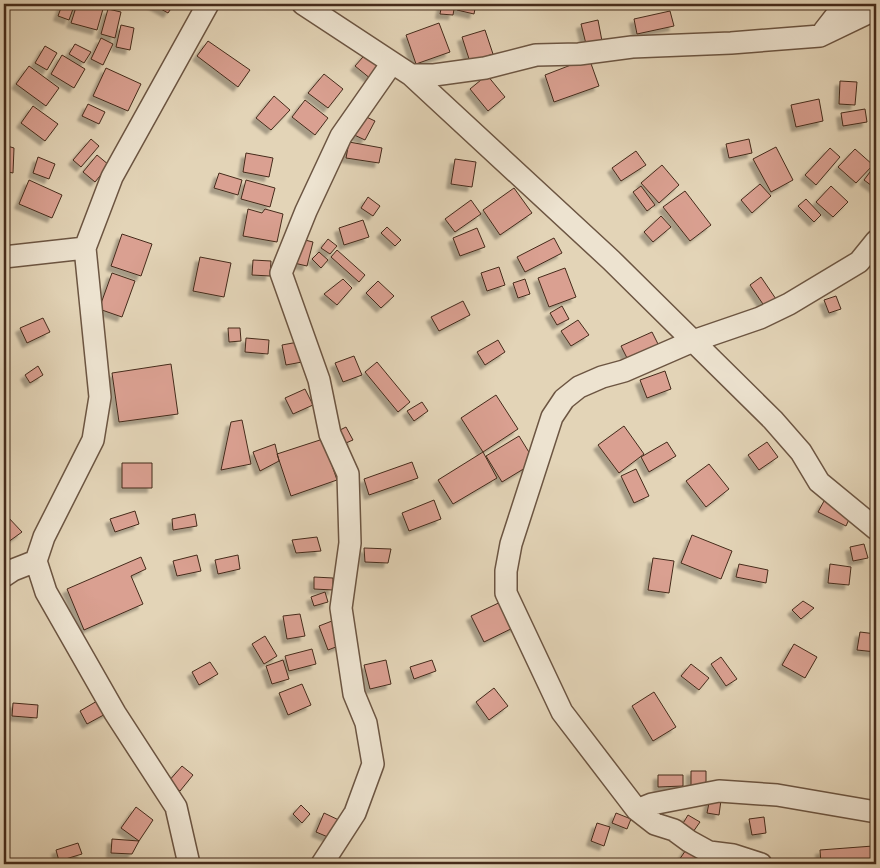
<svg xmlns="http://www.w3.org/2000/svg" width="880" height="868" font-family="'Libre Bodoni',serif">
	<style>
		.building { fill: #daa091; stroke: #452b1b; filter: url(#shadow) }
		.lines { fill: none; stroke-linecap: round; stroke-linejoin: round }
		.street-casing { stroke: #6c5542; stroke-width: 24 }
		.street { stroke: #ede3d0; stroke-width: 21 }
	</style>
	<defs>
		<filter id="shadow"><feDropShadow dx="-4.5" dy="4.5" stdDeviation="1" flood-color="#0004"/></filter>
	</defs>
	<rect width="100%" height="100%" fill="#e3d4b7"/>
	<filter id="stains"><feTurbulence type="fractalNoise" baseFrequency=".004" numOctaves="4"/><feColorMatrix values="0 0 0 0 .2 0 0 0 0 .09 0 0 0 0 .02 0 0 0 .5 -.17"/></filter>
	<radialGradient id="worn" r=".72"><stop offset=".6" stop-color="#630" stop-opacity="0"/><stop offset="1" stop-color="#630" stop-opacity=".3"/></radialGradient>
	<path class="building" d="M77 4H87L103 9 97 30 71 23Z
		M152 4H174L168 13Z
		M442 4H455L453 15 440 14Z
		M458 4H476L474 14 457 10Z
		M62 5 73 9 69 20 58 16Z
		M108 9 121 12 115 38 101 34Z
		M670 11 674 26 637 34 634 19Z
		M598 20 602 41 586 44 581 24Z
		M439 23 450 52 416 64 406 35Z
		M121 25 134 28 130 50 116 47Z
		M485 30 493 54 470 62 462 37Z
		M101 38 113 44 103 65 91 59Z
		M208 41 250 70 238 87 197 56Z
		M75 44 91 52 84 63 69 54Z
		M45 46 57 53 47 70 35 63Z
		M370 49 386 62 371 79 355 66Z
		M62 55 85 69 74 88 51 74Z
		M589 58 599 86 554 102 545 75Z
		M29 66 59 88 46 106 16 84Z
		M106 68 141 84 128 111 93 96Z
		M324 74 343 89 328 108 308 93Z
		M487 75 505 97 488 111 470 89Z
		M840 81 857 82 855 105 839 104Z
		M274 96 290 110 271 130 256 118Z
		M819 99 823 121 796 127 791 105Z
		M305 100 328 118 315 135 292 117Z
		M88 104 105 112 99 124 82 116Z
		M33 106 58 124 45 141 21 123Z
		M865 109 867 122 843 126 841 113Z
		M360 114 375 121 365 140 350 133Z
		M91 139 99 146 81 167 73 160Z
		M749 139 752 153 729 158 726 144Z
		M349 142 382 148 379 163 346 158Z
		M4 145 14 148 13 173 4 171Z
		M776 147 793 180 771 192 753 159Z
		M830 148 840 157 816 185 805 175Z
		M855 149 873 165 856 183 838 167Z
		M636 151 646 165 621 181 612 168Z
		M246 153 273 158 269 177 243 172Z
		M97 155 109 165 95 182 83 172Z
		M38 157 55 164 49 179 33 173Z
		M455 159 476 162 472 187 451 184Z
		M876 164V189L864 180Z
		M662 165 679 185 659 203 641 183Z
		M219 173 242 180 238 195 214 188Z
		M29 180 62 195 52 218 19 204Z
		M246 180 275 188 270 207 241 199Z
		M760 184 771 196 752 213 741 200Z
		M641 186 655 205 647 211 633 192Z
		M831 186 848 202 833 217 816 202Z
		M514 188 532 213 500 235 483 210Z
		M685 191 711 225 690 241 663 207Z
		M368 197 380 206 373 216 361 208Z
		M806 199 821 215 814 222 798 206Z
		M471 200 481 214 455 232 445 219Z
		M4 202 9 203 5 229H4Z
		M248 209 262 213 265 209 283 214 277 242 243 236Z
		M661 216 671 227 653 242 644 232Z
		M363 220 369 237 344 245 339 228Z
		M387 227 401 240 395 246 381 233Z
		M477 228 485 247 460 256 453 238Z
		M122 234 152 244 141 276 111 266Z
		M554 238 562 253 525 272 517 257Z
		M301 239 313 242 307 266 294 263Z
		M328 239 337 246 330 254 321 248Z
		M337 250 365 275 359 282 331 257Z
		M319 252 328 260 321 268 312 259Z
		M200 257 231 263 224 297 193 291Z
		M253 260 271 261 270 276 252 275Z
		M499 267 505 285 487 291 481 273Z
		M565 268 576 297 549 307 538 278Z
		M112 273 135 281 122 317 99 309Z
		M761 277 778 302 767 310 750 285Z
		M343 279 352 288 337 305 324 294Z
		M525 279 530 294 518 298 513 283Z
		M378 281 394 296 381 308 366 293Z
		M836 296 841 309 829 313 824 300Z
		M463 301 470 315 439 331 431 317Z
		M562 306 569 319 557 325 550 313Z
		M43 318 50 332 27 343 20 328Z
		M578 320 589 335 571 346 561 331Z
		M228 328H240L241 341 229 342Z
		M652 332 660 348 629 362 621 346Z
		M246 338 269 340 268 354 245 352Z
		M498 340 505 352 485 365 477 352Z
		M298 342 302 362 286 365 282 345Z
		M354 356 362 375 343 382 335 363Z
		M377 362 410 402 398 412 365 372Z
		M171 364 178 414 119 422 112 373Z
		M38 366 43 375 30 383 25 375Z
		M665 371 671 389 647 398 640 380Z
		M305 389 313 405 293 414 285 398Z
		M496 395 518 429 483 452 461 418Z
		M422 402 428 411 414 421 407 411Z
		M242 420 251 464 221 470 231 422Z
		M624 426 644 454 619 473 598 445Z
		M346 427 353 440 341 445 334 433Z
		M519 436 535 462 502 482 486 456Z
		M323 439 337 480 291 496 277 454Z
		M667 442 676 456 649 472 641 457Z
		M767 442 778 457 759 470 748 455Z
		M275 444 279 461 260 471 253 452Z
		M483 452 497 478 453 504 438 480Z
		M412 462 418 478 369 495 364 479Z
		M122 463H152V488H122Z
		M709 464 729 489 706 507 686 481Z
		M636 469 649 496 634 503 621 476Z
		M434 500 441 519 409 531 402 513Z
		M824 501 851 515 846 526 818 512Z
		M135 511 139 524 115 532 110 519Z
		M195 514 197 526 173 530 172 519Z
		M7 516 22 532 4 545V519Z
		M692 535 732 551 721 579 681 563Z
		M317 537 321 551 296 553 292 540Z
		M864 544 868 558 853 561 850 547Z
		M364 548 391 549 388 563 365 562Z
		M197 555 201 571 177 576 173 561Z
		M238 555 240 569 218 574 215 560Z
		M141 557 146 569 131 576 143 604 84 630 67 589Z
		M653 558 674 561 669 593 648 590Z
		M739 564 768 570 766 583 736 577Z
		M830 564 851 567 849 585 828 583Z
		M314 577 333 578V590L314 589Z
		M325 592 328 602 314 606 311 597Z
		M507 599 519 625 484 642 471 616Z
		M803 601 814 608 801 619 792 610Z
		M300 614 305 636 287 639 283 616Z
		M332 621 341 645 328 650 319 626Z
		M860 632 876 634V652L857 650Z
		M265 636 277 656 264 664 252 644Z
		M794 644 817 657 805 678 782 665Z
		M312 649 316 664 289 671 285 656Z
		M721 657 737 679 726 686 711 664Z
		M283 660 289 679 272 684 266 666Z
		M386 660 391 684 370 689 364 665Z
		M432 660 436 671 414 679 410 667Z
		M210 662 218 674 199 685 192 672Z
		M691 664 709 678 699 690 681 676Z
		M302 684 311 705 288 715 279 693Z
		M494 688 508 706 489 720 476 702Z
		M654 692 676 727 653 741 632 706Z
		M104 697 111 711 87 724 80 711Z
		M13 703 38 705 37 718 12 716Z
		M182 766 193 775 180 791 168 782Z
		M691 771H706V785L691 786Z
		M658 775H683V786L658 787Z
		M710 798 721 800 719 815 707 813Z
		M301 805 310 814 302 823 293 814Z
		M136 807 153 820 139 841 121 828Z
		M324 813 343 822 335 840 316 832Z
		M616 813 631 819 627 829 612 823Z
		M688 815 700 822 693 832 682 825Z
		M764 817 766 833 752 835 749 819Z
		M597 823 610 827 604 846 591 841Z
		M112 839 139 841 132 854 111 853Z
		M78 843 82 854 59 861 56 850Z
		M690 844 705 853 698 864H679L677 863Z
		M873 846 874 862 821 864 820 850Z"/>
	<g class="lines">
		<g class="street-casing">
			<path id="street" d="M303 4 411 75H434L485 68 536 55 579 54 632 47 731 43 820 36 876 9
				M824 31 845 4
				M411 75 611 260 773 420 801 452 819 482 876 529
				M4 257 85 248
				M4 576 13 570 36 561
				M637 810 652 804 719 791 777 795 876 812
				M189 864 176 807 115 713 46 592 36 561 44 537 93 440 100 397 85 248 112 177 208 4
				M322 864 355 813 373 764 366 723 354 694 341 608 350 543 348 474 330 434 319 380 281 273 306 211 341 136 392 63
				M761 864 733 855 709 852 689 841 674 830 655 824 637 810 562 712 506 593V571L511 544 552 417 564 399 579 387 602 377 624 371 693 341 760 318 789 304 859 262 876 241"/>
		</g>
		<use href="#street" class="street"/>
	</g>
	<rect width="880" height="868" fill="none" stroke="#e3d4b7" stroke-width="20"/>
	<rect x="5" y="5" width="870" height="858" fill="none" stroke="#452b1b" stroke-width="2.5"/>
	<rect x="10" y="10" width="860" height="848" fill="none" stroke="#452b1b"/>
	<rect width="100%" height="100%" filter="url(#stains)"/>
	<rect width="100%" height="100%" fill="url(#worn)"/>
</svg>
